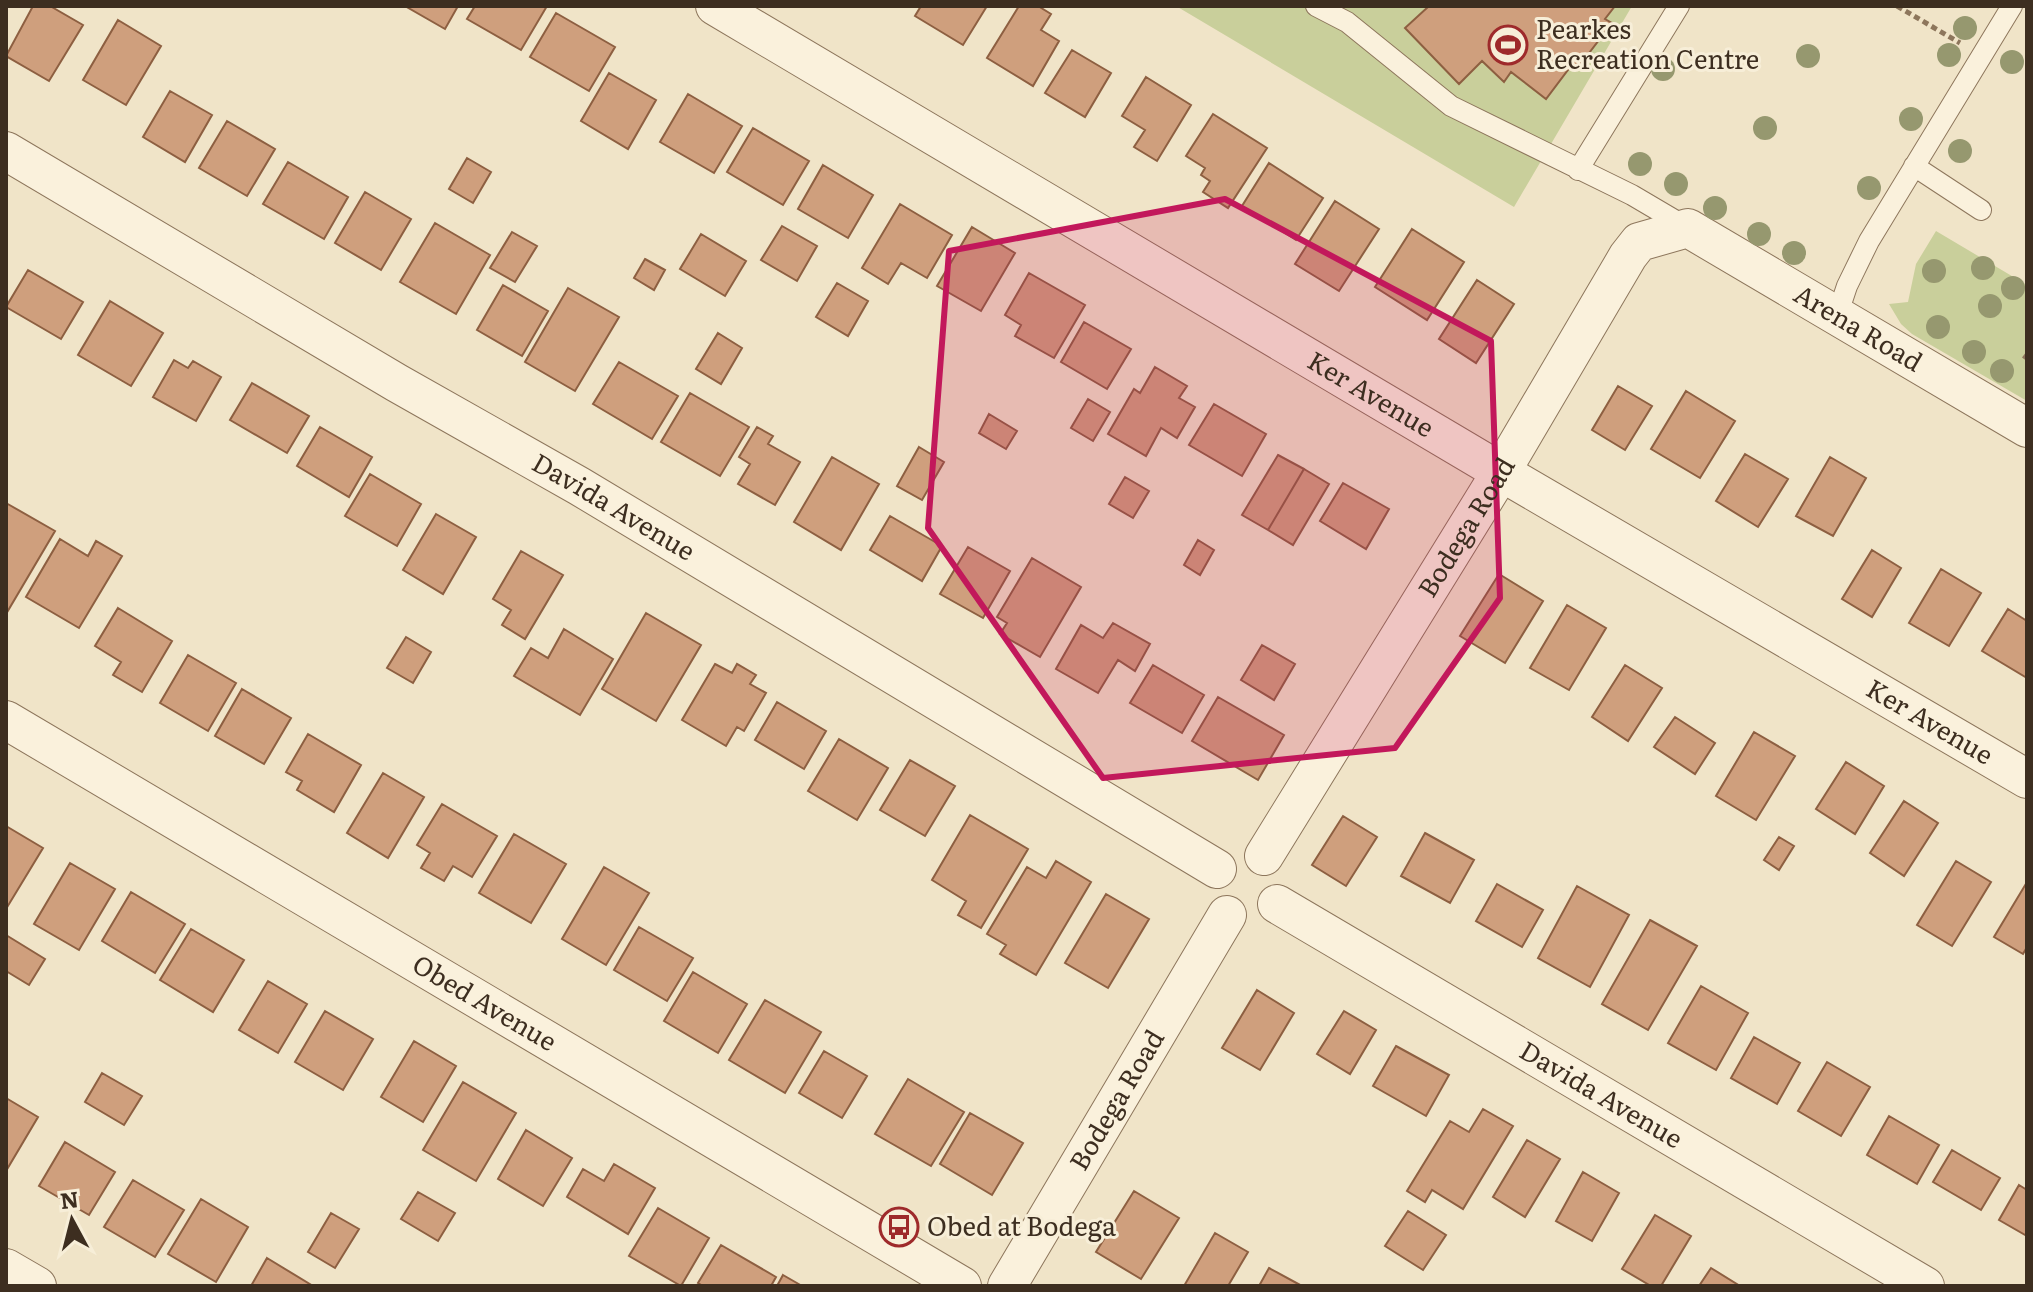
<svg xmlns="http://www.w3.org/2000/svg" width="2033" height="1292" font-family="Literata,serif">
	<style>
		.green { fill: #c9cf9b }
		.building { fill: #cf9f7d; stroke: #8d5f41; stroke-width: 2 }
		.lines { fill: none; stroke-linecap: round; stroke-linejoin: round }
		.service-casing { stroke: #8d765c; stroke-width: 22 }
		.minor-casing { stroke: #8d765c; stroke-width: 40 }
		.path { stroke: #8d765c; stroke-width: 5; stroke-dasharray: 6 4; stroke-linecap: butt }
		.service { stroke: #faf1dc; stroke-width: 20 }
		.minor { stroke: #faf1dc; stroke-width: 38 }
		.tree { fill: #96986f }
		.marked { fill: #c2185b; fill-opacity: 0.2; stroke: #c2185b; stroke-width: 6; stroke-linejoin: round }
		.labels { text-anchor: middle; stroke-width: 6; stroke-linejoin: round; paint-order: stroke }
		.poi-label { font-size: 26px; fill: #3d2e20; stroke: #f7eed8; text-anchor: start }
		.street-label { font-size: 26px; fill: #3d2e20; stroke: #f7eed8 }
	</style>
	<rect width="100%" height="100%" fill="#f0e4c8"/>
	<path class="green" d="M1176 6H1632L1514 207Z
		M1936 231 2027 285V401L1912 334 1901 324 1889 304 1908 302 1916 264Z"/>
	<path class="building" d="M33 6H50L83 25 49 81 6 56Z
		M405 6H458L445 29Z
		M475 6H547L521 50 467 19Z
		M921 6H987L963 45 915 16Z
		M1019 6H1038L1051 14 1041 30 1059 41 1033 86 987 58Z
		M1429 6H1615L1605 19 1612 23 1576 70 1571 66 1546 99 1511 72 1504 82 1482 61 1459 84 1405 28Z
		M556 13 615 47 589 91 530 57Z
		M118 20 161 46 126 105 83 80Z
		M1072 50 1111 73 1085 117 1045 93Z
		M609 73 656 100 628 149 581 121Z
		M1146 77 1191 105 1157 161 1134 147 1145 130 1122 116Z
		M170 91 212 115 185 162 143 137Z
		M688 94 742 126 714 173 660 142Z
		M1213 114 1267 148 1228 208 1203 192 1210 181 1201 175 1205 168 1186 156Z
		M227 121 275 149 247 196 199 168Z
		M753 128 809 161 783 205 727 172Z
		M467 158 491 172 473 203 449 189Z
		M288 162 348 197 324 239 263 204Z
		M1269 163 1323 198 1296 240 1242 206Z
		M823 165 873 195 848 238 798 209Z
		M365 192 411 219 381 270 335 243Z
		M1335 201 1379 229 1339 291 1295 264Z
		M900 204 952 235 927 278 901 263 888 284 862 268Z
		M435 223 490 255 456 314 400 282Z
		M782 226 817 246 797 281 761 260Z
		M972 227 1015 253 981 311 937 286Z
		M1412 229 1464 262 1427 320 1375 287Z
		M512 232 537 246 515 282 490 268Z
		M701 234 746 261 725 296 680 269Z
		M645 259 665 270 654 290 634 278Z
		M28 270 83 302 61 339 6 307Z
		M1029 273 1085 305 1054 358 1015 336 1021 325 1005 315Z
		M1477 280 1514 304 1476 363 1439 339Z
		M837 283 868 301 848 336 816 317Z
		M503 285 548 311 522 356 477 330Z
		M568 288 619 317 575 391 525 362Z
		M110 301 163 333 131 386 78 355Z
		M1084 322 1131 349 1107 389 1061 362Z
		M718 333 742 348 721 384 696 369Z
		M174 360 188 368 193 361 221 377 196 421 153 397Z
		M619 362 678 396 652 439 593 404Z
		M1155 367 1187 386 1179 398 1195 407 1177 438 1161 428 1146 456 1108 434 1134 389 1140 393Z
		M252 383 309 416 287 453 230 420Z
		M1618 386 1652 406 1625 450 1592 430Z
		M1686 391 1735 421 1700 478 1651 449Z
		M690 393 749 427 720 476 661 442Z
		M1088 399 1110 412 1093 441 1071 428Z
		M1214 404 1266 434 1242 476 1189 445Z
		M989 414 1017 431 1006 449 979 433Z
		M320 427 372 457 349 497 297 466Z
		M757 427 773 436 768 444 800 462 775 505 738 484 750 464 739 457Z
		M919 447 944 462 922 500 897 486Z
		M1745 454 1788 479 1758 527 1716 501Z
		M1278 455 1304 469 1268 530 1242 515Z
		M832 457 879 484 841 550 794 522Z
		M1830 457 1866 478 1833 536 1796 516Z
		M1304 469 1329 484 1293 545 1268 530Z
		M370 474 421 504 397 546 345 516Z
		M1125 477 1149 491 1133 518 1109 504Z
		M1343 483 1389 509 1366 549 1320 521Z
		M6 503 55 531 6 614Z
		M436 514 476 537 443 594 403 570Z
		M890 516 942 546 922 581 870 550Z
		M60 539 88 556 96 541 122 556 79 628 26 597Z
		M1198 540 1214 550 1200 575 1184 565Z
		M968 547 1010 571 983 618 940 594Z
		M1872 550 1901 568 1872 617 1842 599Z
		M521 551 563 575 525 639 502 625 511 610 493 599Z
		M1032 558 1081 587 1040 657 1000 634 1007 623 997 617Z
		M1941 569 1981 593 1949 646 1909 623Z
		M1499 574 1543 601 1505 663 1460 636Z
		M1567 605 1606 628 1569 690 1530 668Z
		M118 608 172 641 142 692 113 675 121 662 95 646Z
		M2008 609 2027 621V678L1982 651Z
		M646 613 701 645 656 721 602 689Z
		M1113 623 1150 644 1135 671 1118 660 1098 693 1056 669 1081 625 1103 638Z
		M564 629 613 659 580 715 514 676 531 648 548 658Z
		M406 637 431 652 413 683 387 668Z
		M1262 645 1295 664 1274 700 1241 680Z
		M188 655 236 683 208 731 160 703Z
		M715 664 732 673 737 664 756 675 750 684 766 693 744 731 737 727 726 746 682 720Z
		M1153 665 1204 695 1182 733 1130 703Z
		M1625 665 1662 688 1628 741 1592 717Z
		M242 689 291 718 264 764 215 736Z
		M1218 697 1284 735 1258 780 1192 741Z
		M777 702 826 731 804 769 755 740Z
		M1675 717 1715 743 1695 774 1654 747Z
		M1754 732 1795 756 1756 820 1716 796Z
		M308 734 361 765 334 812 297 790 302 781 286 772Z
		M839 739 888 768 857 820 808 791Z
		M910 760 955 786 925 836 880 810Z
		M1846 762 1884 786 1855 834 1816 809Z
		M383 773 424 797 388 858 347 833Z
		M1904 801 1938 823 1904 876 1870 853Z
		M442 804 497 836 472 877 453 866 444 881 421 868 430 853 417 845Z
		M970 815 1028 849 981 928 958 915 966 901 932 880Z
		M1343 816 1377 837 1346 886 1312 865Z
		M6 826 43 848 6 909Z
		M1425 833 1474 860 1450 903 1401 876Z
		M514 834 566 864 531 923 479 893Z
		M1779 837 1794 846 1779 870 1764 860Z
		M1056 861 1091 882 1036 975 1000 954 1006 945 987 934 1027 867 1046 878Z
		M1956 861 1991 882 1952 946 1917 925Z
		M70 863 115 889 79 950 34 924Z
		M604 867 649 893 606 965 562 939Z
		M2027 882V947L2023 954 1994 937Z
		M1497 884 1543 910 1522 947 1476 921Z
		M1577 886 1629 915 1590 987 1538 958Z
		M131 892 185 924 155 973 102 941Z
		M1106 894 1149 919 1108 988 1065 963Z
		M1650 920 1697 946 1648 1030 1602 1004Z
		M639 927 693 958 667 1001 614 970Z
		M191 929 244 960 213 1012 160 980Z
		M6 935 45 959 29 985 6 971Z
		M693 972 747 1004 718 1053 664 1021Z
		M268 981 307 1004 278 1053 239 1030Z
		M1701 986 1748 1013 1716 1070 1668 1043Z
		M1257 990 1294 1013 1260 1070 1222 1048Z
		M765 1000 821 1032 785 1093 729 1060Z
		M325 1011 373 1039 343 1090 295 1062Z
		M1344 1011 1376 1030 1350 1074 1317 1054Z
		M1754 1037 1800 1063 1777 1104 1731 1078Z
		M414 1041 456 1066 423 1122 381 1097Z
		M1396 1046 1449 1075 1426 1116 1373 1086Z
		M824 1051 867 1076 842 1118 799 1093Z
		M1827 1062 1870 1087 1841 1136 1798 1111Z
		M102 1073 142 1096 124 1125 85 1102Z
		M908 1079 964 1112 931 1166 875 1134Z
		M463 1082 516 1113 476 1181 423 1150Z
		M6 1098 38 1117 6 1171Z
		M1483 1109 1513 1126 1463 1209 1432 1190 1425 1202 1407 1191 1450 1121 1469 1132Z
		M970 1113 1023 1143 992 1195 940 1164Z
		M1889 1116 1939 1145 1917 1184 1867 1155Z
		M526 1130 572 1158 543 1206 498 1179Z
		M1527 1140 1560 1159 1525 1217 1493 1197Z
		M65 1142 115 1172 89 1215 39 1186Z
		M1952 1150 2000 1178 1981 1210 1933 1182Z
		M614 1164 655 1188 628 1234 567 1197 583 1169 604 1181Z
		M1583 1172 1619 1193 1592 1241 1556 1221Z
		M133 1180 184 1210 155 1257 104 1227Z
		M2019 1185 2027 1190V1236L1999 1220Z
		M1134 1191 1179 1218 1141 1279 1096 1252Z
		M418 1192 455 1213 438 1241 401 1219Z
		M201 1199 248 1227 216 1282 168 1254Z
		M658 1208 709 1238 681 1286 629 1256Z
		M1408 1211 1446 1235 1423 1270 1385 1246Z
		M331 1213 359 1229 335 1268 308 1252Z
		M1655 1215 1691 1236 1661 1286H1651L1622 1269Z
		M1215 1233 1248 1252 1228 1286H1184Z
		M721 1245 776 1277 771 1286H703L698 1283Z
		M267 1258 313 1286H251Z
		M1269 1268 1302 1286H1259Z
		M1711 1268 1740 1286H1699Z
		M783 1275 802 1286H777Z"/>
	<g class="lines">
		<g class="service-casing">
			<path id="service" d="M1316 6 1347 22 1451 106 1632 195 1688 228
				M1914 166 1981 210
				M1578 170 1679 6
				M1837 316 1847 286 1869 241 2012 6"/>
		</g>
		<g class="minor-casing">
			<g id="minor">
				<path id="s1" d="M715 6 1501 472 2027 779"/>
				<path id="s2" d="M6 151 397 383 579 486 1217 869"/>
				<path id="s3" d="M6 720 962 1286"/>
				<path id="s4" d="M1264 856 1501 472 1628 256 1639 242 1688 228 2027 428"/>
				<path id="s5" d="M1277 904 1925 1286"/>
				<path d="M6 1268 37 1286"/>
				<path id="s6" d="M1007 1286 1227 915"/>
			</g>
		</g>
		<path class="path" d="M1897 6 1960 43
			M2024 359 2027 355"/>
		<use href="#service" class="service"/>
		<use href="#minor" class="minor"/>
	</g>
	<g class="tree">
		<circle cx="1965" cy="28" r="12"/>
		<circle cx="1949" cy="55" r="12"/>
		<circle cx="1808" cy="56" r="12"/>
		<circle cx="2012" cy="62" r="12"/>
		<circle cx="1663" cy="69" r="12"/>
		<circle cx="1911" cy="119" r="12"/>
		<circle cx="1765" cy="128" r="12"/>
		<circle cx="1960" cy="151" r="12"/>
		<circle cx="1640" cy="164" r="12"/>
		<circle cx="1676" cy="184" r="12"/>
		<circle cx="1869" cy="188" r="12"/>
		<circle cx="1715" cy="208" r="12"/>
		<circle cx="1759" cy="234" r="12"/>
		<circle cx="1794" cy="253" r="12"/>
		<circle cx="1983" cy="268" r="12"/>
		<circle cx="1934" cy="271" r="12"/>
		<circle cx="2013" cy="288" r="12"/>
		<circle cx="1990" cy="306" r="12"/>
		<circle cx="1938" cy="327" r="12"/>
		<circle cx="1974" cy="352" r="12"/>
		<circle cx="2002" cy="371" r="12"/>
	</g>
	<path class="marked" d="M1225 199 1491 341 1500 598 1395 748 1103 778 928 528 949 251Z"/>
	<defs>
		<g id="stadium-ring" transform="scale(2)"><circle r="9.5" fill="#f7eed8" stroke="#9e2a2b" stroke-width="1.5"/><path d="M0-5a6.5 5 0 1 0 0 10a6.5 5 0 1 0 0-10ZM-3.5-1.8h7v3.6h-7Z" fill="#9e2a2b"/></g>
		<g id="bus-ring" transform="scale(2)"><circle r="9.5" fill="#f7eed8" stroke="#9e2a2b" stroke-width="1.5"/><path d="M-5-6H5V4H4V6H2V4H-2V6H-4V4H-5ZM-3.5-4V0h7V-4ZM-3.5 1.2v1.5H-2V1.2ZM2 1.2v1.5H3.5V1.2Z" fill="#9e2a2b"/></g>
	</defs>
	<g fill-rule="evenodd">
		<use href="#stadium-ring" x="1508" y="45"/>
		<use href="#bus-ring" x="899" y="1227"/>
	</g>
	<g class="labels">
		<g class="poi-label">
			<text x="1536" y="39">Pearkes<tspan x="1536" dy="30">Recreation Centre</tspan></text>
			<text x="927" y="1236">Obed at Bodega</text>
		</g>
		<g class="street-label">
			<text dy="9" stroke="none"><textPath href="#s4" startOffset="968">Arena Road</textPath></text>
			<text dy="9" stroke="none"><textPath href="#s1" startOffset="762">Ker Avenue</textPath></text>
			<text dy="9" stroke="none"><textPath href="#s2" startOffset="704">Davida Avenue</textPath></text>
			<text dy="9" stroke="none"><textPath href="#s4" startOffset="386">Bodega Road</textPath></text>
			<text dy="9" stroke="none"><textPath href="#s1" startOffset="1410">Ker Avenue</textPath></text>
			<text dy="9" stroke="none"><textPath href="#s3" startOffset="556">Obed Avenue</textPath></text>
			<text dy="9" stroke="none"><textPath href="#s5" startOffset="376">Davida Avenue</textPath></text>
			<text dy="9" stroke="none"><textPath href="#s6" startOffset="216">Bodega Road</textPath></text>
		</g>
	</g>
	<rect width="2033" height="1292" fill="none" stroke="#3d2e20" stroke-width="16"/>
	<g transform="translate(72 1220) rotate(353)" stroke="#f7eed8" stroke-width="6" paint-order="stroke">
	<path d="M0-6L14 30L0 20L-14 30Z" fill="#3d2e20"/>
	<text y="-12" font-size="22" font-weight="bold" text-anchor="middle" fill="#3d2e20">N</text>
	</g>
</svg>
